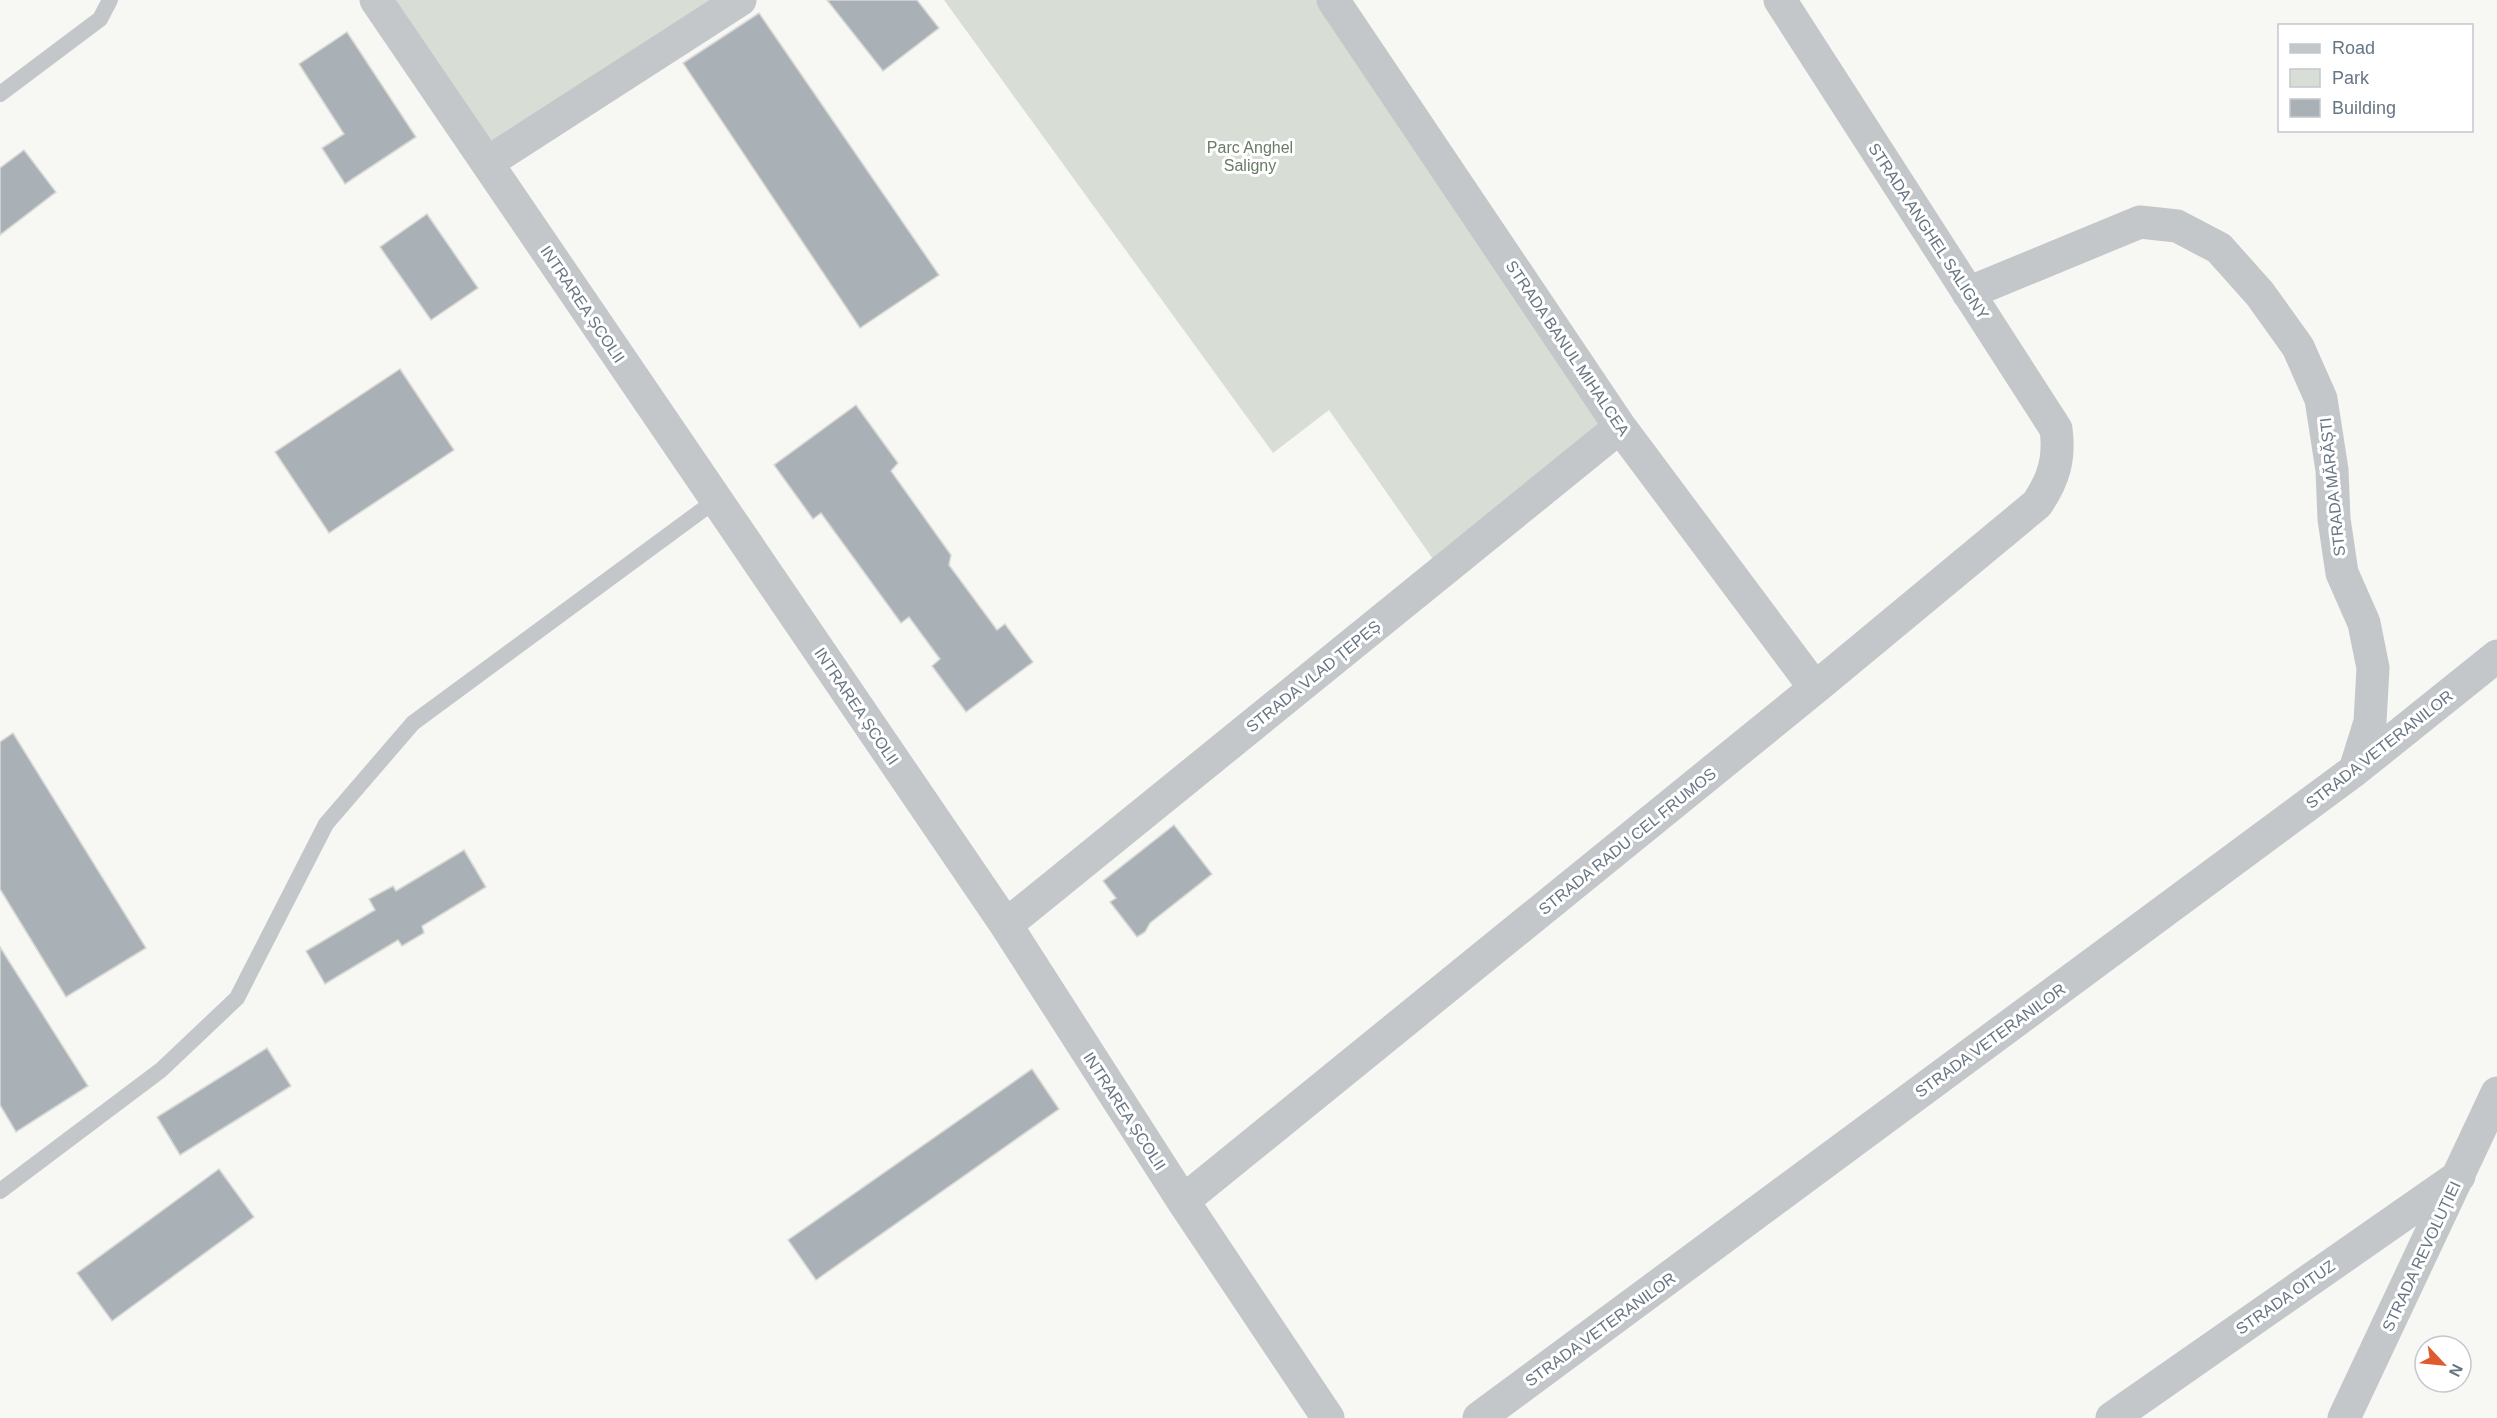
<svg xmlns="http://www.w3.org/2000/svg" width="2497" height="1418" font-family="Arial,sans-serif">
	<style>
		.green { fill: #d8ded5 }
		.building { fill: #aab1b6; stroke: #d8d9d6; stroke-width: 1.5 }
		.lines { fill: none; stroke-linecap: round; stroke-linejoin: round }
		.service { stroke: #c3c7ca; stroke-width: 16 }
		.minor { stroke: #c3c7ca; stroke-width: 33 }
		.labels { text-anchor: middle; stroke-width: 6; stroke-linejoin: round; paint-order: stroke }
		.park-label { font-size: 16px; fill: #697b66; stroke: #fff }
		.street-label { font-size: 16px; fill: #677684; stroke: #fff }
	</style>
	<rect width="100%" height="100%" fill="#f7f7f4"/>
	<path class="green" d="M376 0H740L487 163Z
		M944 0H1333L1620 427 1442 572 1329 410 1273 453Z"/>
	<path class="building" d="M827 0H917L939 28 883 71Z
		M759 13 939 275 860 328 683 63Z
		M347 32 416 137 345 184 322 148 344 134 299 64Z
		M24 150 56 192 0 235V168Z
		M427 214 478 288 431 320 380 247Z
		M400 369 454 450 329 533 275 452Z
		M856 405 898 463 891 471 951 555 949 565 997 630 1005 624 1033 662 966 712 932 666 940 659 909 617 901 623 821 513 813 519 774 465Z
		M13 733 146 948 66 997 0 889V742Z
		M1174 825 1212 874 1150 923 1145 932 1137 937 1110 902 1116 898 1103 881Z
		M464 850 486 887 422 926 424 933 402 946 398 940 325 984 306 951 375 910 369 899 393 886 396 891Z
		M0 947 88 1086 16 1132 0 1105Z
		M267 1048 291 1086 180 1155 157 1117Z
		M1032 1069 1059 1109 816 1280 788 1240Z
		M219 1169 254 1217 112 1321 77 1273Z"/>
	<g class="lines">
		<path class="service" d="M0 94 100 19 110 0
			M0 1191 161 1070 237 998 326 824 413 723 716 500"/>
		<path class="minor" d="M376 0 1006 925 1183 1201 1328 1418
			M1333 0 1620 427 1815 688
			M487 163 740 0
			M1968 293 2140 222 2177 226 2219 248 2260 294 2298 347 2321 399 2332 470 2334 519 2342 573 2364 623 2373 668 2370 722 2355 770
			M1006 925 1620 427
			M1183 1201 1815 688 2037 504C2054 479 2060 458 2056 429L1780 0
			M1479 1418 2355 770 2497 656
			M2112 1418 2459 1176
			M2344 1418 2497 1093"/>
	</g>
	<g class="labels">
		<g class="park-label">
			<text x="1250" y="153">Parc Anghel<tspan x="1250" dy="18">Saligny</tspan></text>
		</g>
		<g class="street-label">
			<text transform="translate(1929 231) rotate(57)" y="6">STRADA ANGHEL SALIGNY</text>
			<text transform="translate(583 304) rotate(56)" y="6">INTRAREA ȘCOLII</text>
			<text transform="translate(1568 348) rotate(56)" y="6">STRADA BANUL MIHALCEA</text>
			<text transform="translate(2332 487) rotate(-96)" y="6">STRADA MĂRĂȘTI</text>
			<text transform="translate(1313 676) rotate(-39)" y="6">STRADA VLAD ȚEPEȘ</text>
			<text transform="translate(857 706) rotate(56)" y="6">INTRAREA ȘCOLII</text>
			<text transform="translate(2379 749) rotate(-38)" y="6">STRADA VETERANILOR</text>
			<text transform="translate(1627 841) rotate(-39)" y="6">STRADA RADU CEL FRUMOS</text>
			<text transform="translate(1990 1040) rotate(-36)" y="6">STRADA VETERANILOR</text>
			<text transform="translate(1125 1111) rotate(57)" y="6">INTRAREA ȘCOLII</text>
			<text transform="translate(2421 1256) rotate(-65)" y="6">STRADA REVOLUȚIEI</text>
			<text transform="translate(2285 1297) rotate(-35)" y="6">STRADA OITUZ</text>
			<text transform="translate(1600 1329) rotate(-36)" y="6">STRADA VETERANILOR</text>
		</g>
	</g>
	<rect x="2278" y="24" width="195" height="108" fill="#ffffff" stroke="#c2c8ce" stroke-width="1.5"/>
	<rect x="2290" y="44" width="30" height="9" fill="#c3c7ca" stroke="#c2c8ce" stroke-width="1.5"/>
	<text x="2332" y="54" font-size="18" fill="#677684">Road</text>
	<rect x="2290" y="69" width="30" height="18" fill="#d8ded5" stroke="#c2c8ce" stroke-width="1.5"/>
	<text x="2332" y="84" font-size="18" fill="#677684">Park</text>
	<rect x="2290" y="99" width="30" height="18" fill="#aab1b6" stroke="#c2c8ce" stroke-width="1.5"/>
	<text x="2332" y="114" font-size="18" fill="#677684">Building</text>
	<g transform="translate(2443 1364) rotate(116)"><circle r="28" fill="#ffffff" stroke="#c2c8ce" stroke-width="1.5"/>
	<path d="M0-4.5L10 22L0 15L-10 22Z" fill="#dd5b2e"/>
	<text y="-9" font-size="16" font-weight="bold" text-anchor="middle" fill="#677684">N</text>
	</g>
</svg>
